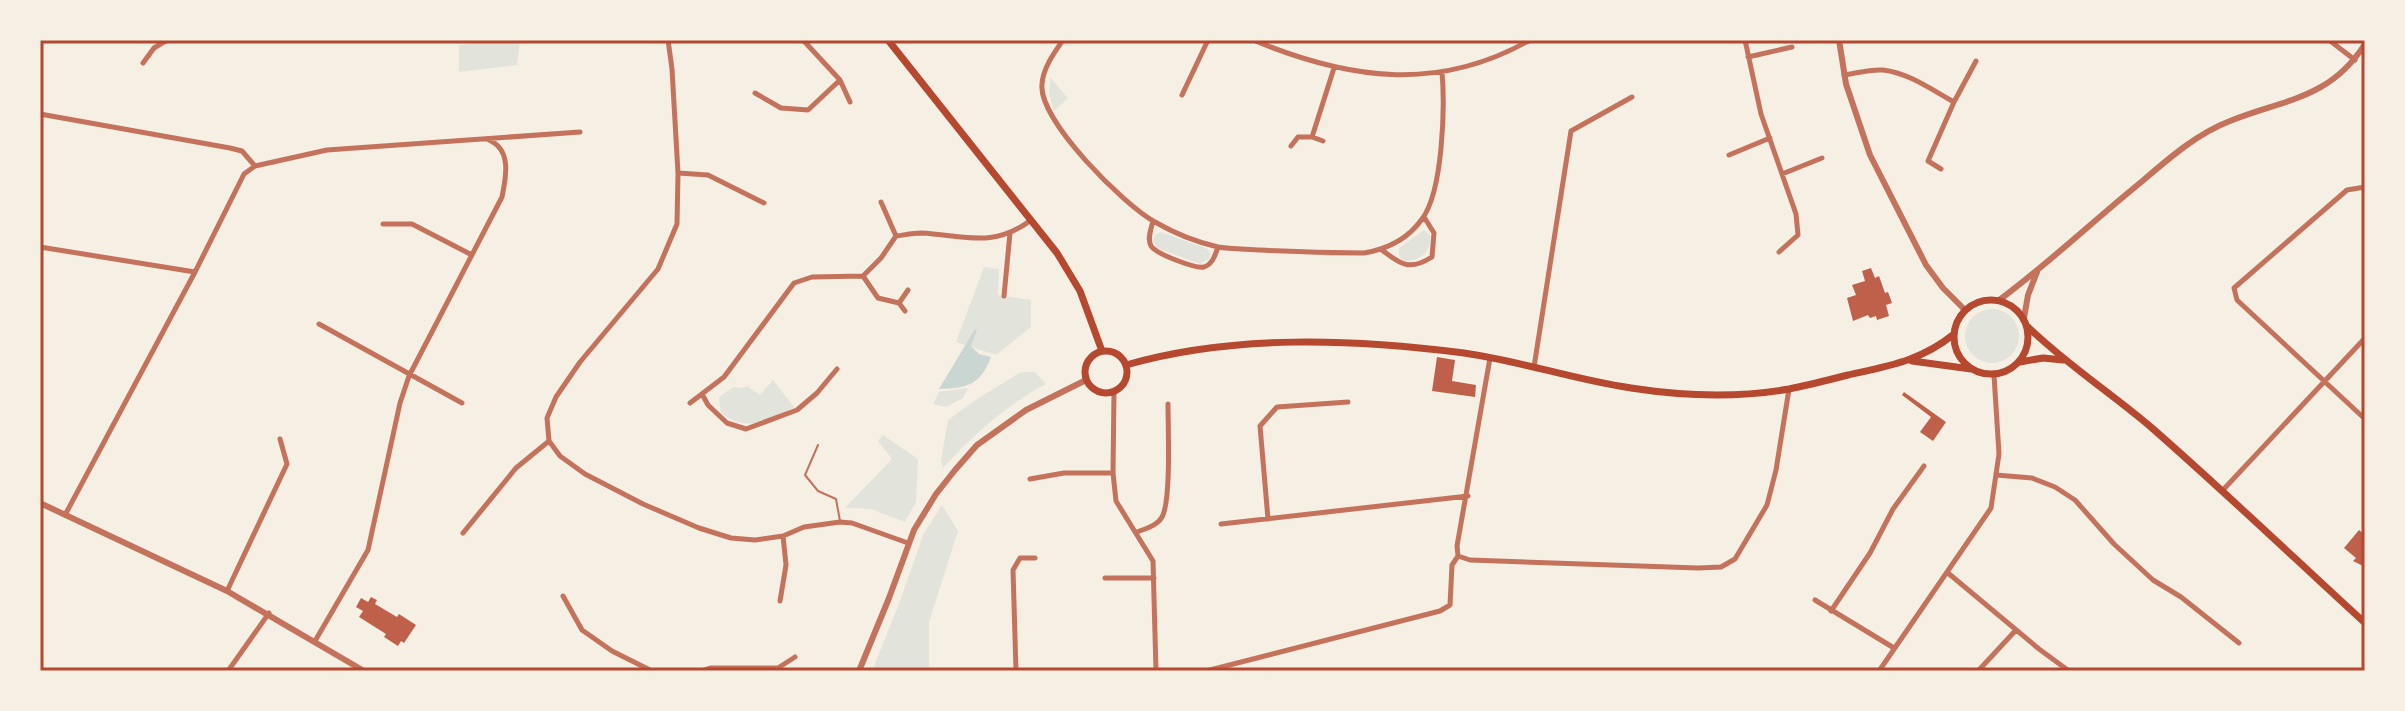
<svg xmlns="http://www.w3.org/2000/svg" width="2405" height="711" font-family="Karla,sans-serif">
	<style>
		.green { fill: #e2e4dc }
		.water { fill: #c9d6d2 }
		.building { fill: #bf614a }
		.lines { fill: none; stroke-linecap: round; stroke-linejoin: round }
		.service { stroke: #c5725c; stroke-width: 2 }
		.minor { stroke: #c5725c; stroke-width: 5 }
		.tertiary { stroke: #c5725c; stroke-width: 6 }
		.secondary { stroke: #b5482f; stroke-width: 7 }
		.neatline { fill: none; stroke: #b5482f; stroke-width: 3 }
	</style>
	<rect width="100%" height="100%" fill="#f6efe4"/>
	<path class="green" d="M489 40H520L517 65 459 72V45Z
		M1050 77 1068 98 1054 111 1049 94Z
		M1424 230 1430 235C1432 252 1420 261 1404 261L1399 256V248Z
		M1161 232 1208 249 1211 254 1209 259 1200 264 1157 248 1153 241 1155 235Z
		M984 267 999 269 998 295 1031 300V327L996 355 956 342Z
		M1965 336a27 27 0 1 1 54 0a27 27 0 1 1-54 0Z
		M1021 372H1035L1046 384C1005 406 974 434 943 468L941 460 948 420 974 401Z
		M773 380 794 407C767 421 749 433 721 413L719 397 733 387 741 388 747 386 760 395Z
		M968 388 963 398 946 407 933 404 939 392Z
		M883 435 918 459 916 502 905 522 871 509 845 508 892 459 878 441Z
		M942 505 958 531 929 622V671H872L899 604 923 535Z"/>
	<path class="water" d="M975 329 977 330 971 346 979 354 991 357C980 385 968 388 939 389Z"/>
	<path class="building" d="M1871 268 1875 278 1879 276 1885 293 1888 292 1892 303 1886 305 1889 316 1877 320 1876 316 1870 318 1868 315 1853 321 1847 298 1856 295 1852 285 1865 281 1862 271Z
		M1437 357 1455 360 1452 381 1476 385 1475 397 1432 391Z
		M1904 392 1946 422 1933 441 1920 432 1931 417 1902 395Z
		M2359 530 2365 535V567L2353 561 2356 558 2344 548Z
		M371 597 377 600 375 604 397 617 399 614 416 625 404 643 401 641 398 646 384 637 386 634 359 617 363 611 356 607 361 598 368 602Z"/>
	<g class="lines">
		<path class="service" d="M818 445 805 475 818 491 836 499 840 521"/>
		<path class="minor" d="M668 40 672 69 678 173 677 224 658 269 580 362 556 397 547 418 549 441 560 456 585 474 643 504 699 528 731 538 755 540 783 536 804 527 840 522 852 523 908 543
			M803 40 840 80 850 102
			M1063 40C1054 53 1043 68 1042 84 1038 120 1124 205 1155 222 1174 233 1196 242 1218 247 1231 249 1247 249 1260 250 1295 252 1330 253 1364 253 1388 249 1408 239 1422 219 1443 191 1445 107 1442 72
			M1253 40C1347 79 1437 93 1530 40
			M1745 40 1761 114 1796 214 1798 235 1779 252
			M2329 40 2355 60
			M1748 57 1792 47
			M143 63 154 48 167 40
			M1844 75C1857 73 1871 69 1883 70 1909 73 1932 90 1954 102
			M755 93 781 108 808 110 840 80
			M1182 95 1208 40
			M40 114 230 148 242 151 255 166
			M1312 137 1323 141
			M1291 146 1298 137H1312L1334 68
			M1729 155 1770 138
			M1941 169 1928 161 1954 102 1976 61
			M678 173 708 175 764 203
			M1782 174 1822 158
			M2365 187 2347 190 2234 288 2237 300 2365 419
			M881 202 896 236
			M1153 221C1151 229 1147 239 1151 246 1156 254 1196 269 1204 267 1213 264 1215 255 1218 247
			M383 224H412L472 255
			M40 247 195 272
			M1382 250C1401 265 1410 271 1432 257L1434 233 1424 217
			M863 276 881 258 896 236C904 235 913 233 921 233 964 235 993 249 1031 220
			M863 276 878 298 899 303 908 290
			M1004 296 1010 233
			M899 303 905 311
			M319 324 462 403
			M1534 367 1571 131 1632 97
			M1114 392 1113 473 1116 501 1153 561 1156 671
			M702 394 708 405 727 423 746 429 797 410 817 393 837 369
			M690 403 724 377 794 283 812 277 863 276
			M1996 475 2032 478 2055 487 2075 500 2114 544 2153 580 2181 597 2239 643
			M1030 479 1064 473H1113
			M2222 491 2365 338
			M65 515 195 272 244 174 255 166 327 150 580 132
			M1268 519 1260 426 1277 407 1348 402
			M1221 524 1468 496
			M1137 532C1147 528 1159 525 1163 515 1171 495 1168 429 1168 404
			M463 533 516 468 549 441
			M1458 556 1470 560 1698 568 1721 567 1735 559 1767 505 1776 470 1789 389
			M1458 556 1457 546 1490 358
			M1948 573 2039 649 2069 671
			M1105 578H1154
			M227 591 287 464 280 439
			M563 596 582 630 612 651 652 671
			M1815 600 1894 648
			M780 601 786 565 783 536
			M1831 611 1870 553 1893 509 1924 466
			M315 641 368 550 400 403 409 376 502 197C506 177 512 150 489 140
			M40 668 43 671
			M228 671 269 613
			M701 671 710 668H778L795 657
			M1016 671 1013 570 1020 558H1035
			M1206 671 1440 611 1450 605 1452 565 1458 556
			M1879 671 1991 508 1999 454 1994 375
			M1978 671 2016 630"/>
		<path class="tertiary" d="M1839 40 1846 84 1870 155 1926 265 1943 288 1965 310
			M1998 301C2048 264 2092 222 2140 183 2167 160 2196 134 2230 121 2285 99 2330 99 2365 44
			M2024 318 2028 295 2037 272
			M40 503 227 591 364 671
			M859 671 889 598 914 530 936 494 955 470 977 445 1026 410 1086 380"/>
		<path class="secondary" d="M888 40 1057 253 1080 291 1102 351
			M1954 337a37 37 0 1 1 74 0a37 37 0 1 1-74 0Z
			M2028 327C2066 364 2111 393 2152 428 2224 491 2294 558 2365 623
			M1085 372a21 21 0 1 1 42 0a21 21 0 1 1-42 0Z
			M1912 361 1971 369
			M2020 362 2043 358 2063 360
			M1126 365C1234 334 1354 339 1464 353 1521 361 1575 380 1631 388 1683 396 1737 398 1789 389 1809 385 1828 380 1848 375 1888 366 1921 361 1954 334"/>
	</g>
	<rect width="2405" height="711" fill="none" stroke="#f6efe4" stroke-width="84"/>
	<rect x="42" y="42" width="2321" height="627" class="neatline"/>
</svg>
